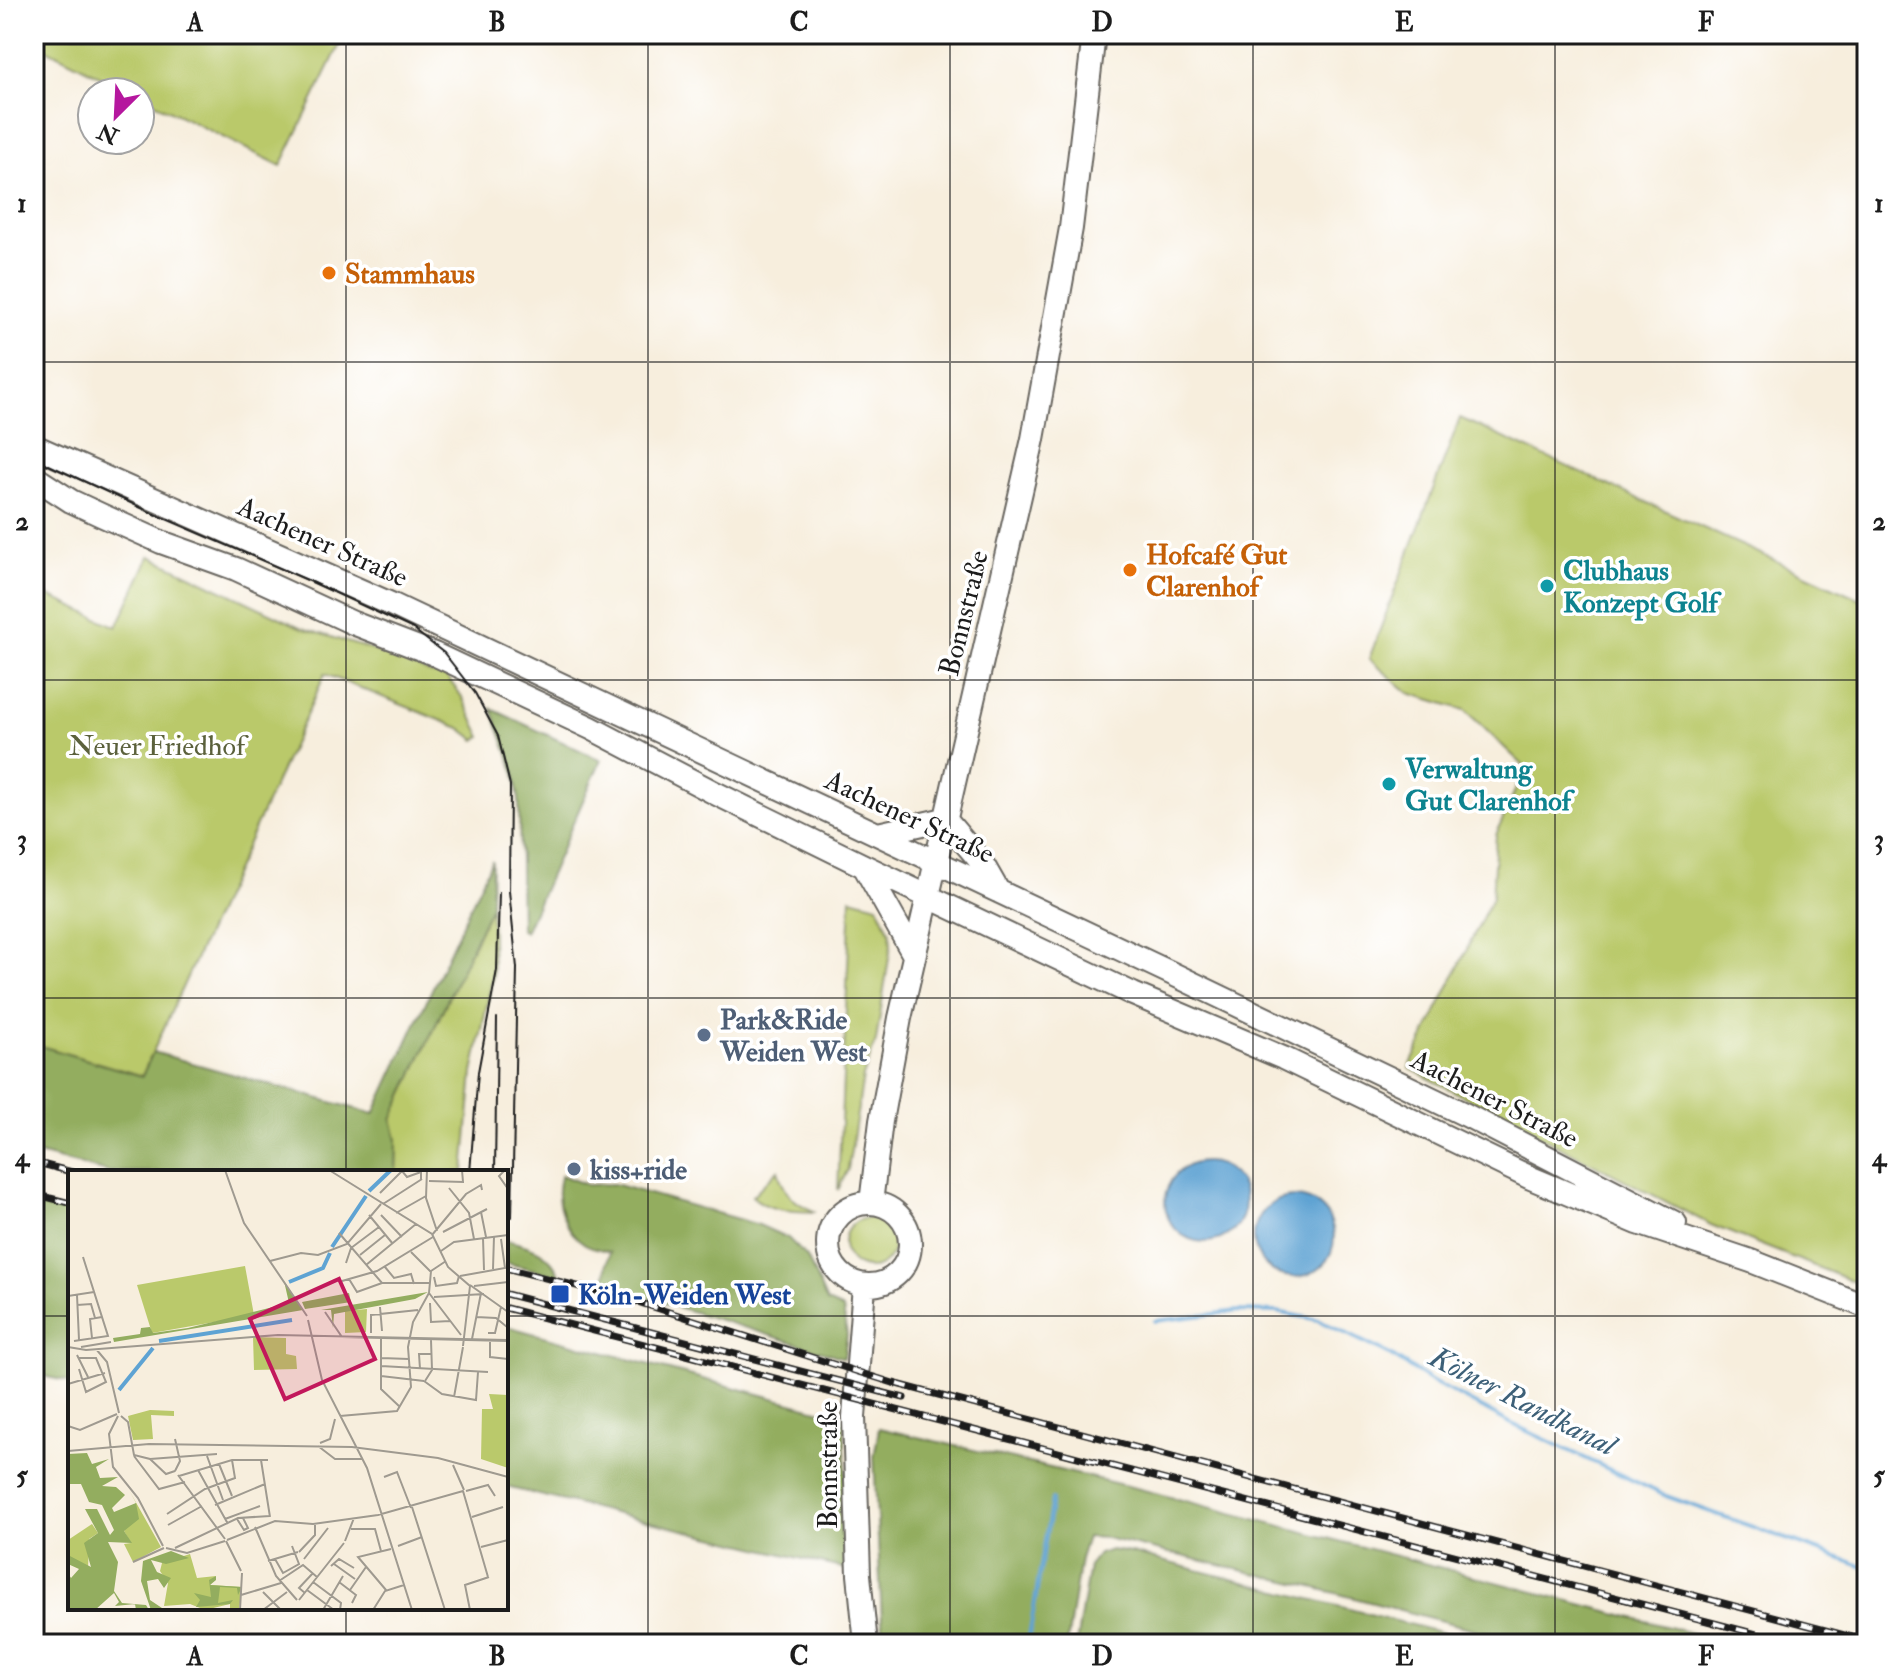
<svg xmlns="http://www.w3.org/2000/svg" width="1901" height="1678" font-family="'IM FELL Double Pica',serif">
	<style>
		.green { fill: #bac96b; stroke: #6b7244; stroke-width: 2 }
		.forest { fill: #93ad5f; stroke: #58643e; stroke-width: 2 }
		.water { fill: #5ea3d3; stroke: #3d6078; stroke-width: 2 }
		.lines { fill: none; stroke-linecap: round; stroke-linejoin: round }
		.stream { stroke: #5ea3d3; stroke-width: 4 }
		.major-casing { stroke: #696660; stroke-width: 26 }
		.major { stroke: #fff; stroke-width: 22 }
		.tram { stroke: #1c1c1c; stroke-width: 2 }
		.rail-casing { stroke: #1c1c1c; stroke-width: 7 }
		.rail { stroke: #fff; stroke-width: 4; stroke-dasharray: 12; stroke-linecap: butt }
		.grid { fill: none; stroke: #1c1c1c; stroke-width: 2; stroke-opacity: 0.55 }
		.food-dot { fill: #e8710a; stroke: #fff; stroke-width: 3 }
		.culture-dot { fill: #0f9aa8; stroke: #fff; stroke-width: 3 }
		.service-dot { fill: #5c6f8a; stroke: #fff; stroke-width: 3 }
		.transit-dot { fill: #1a4fb4; stroke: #fff; stroke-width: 3 }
		.labels { text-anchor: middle; stroke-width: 7; stroke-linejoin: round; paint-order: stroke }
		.food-label { font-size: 28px; font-weight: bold; fill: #c56008; stroke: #fff; text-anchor: start }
		.street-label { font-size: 28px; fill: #1c1c1c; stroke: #fff }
		.culture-label { font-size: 28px; font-weight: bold; fill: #0d838f; stroke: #fff; text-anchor: start }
		.park-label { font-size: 28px; fill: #5b613c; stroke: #fff }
		.service-label { font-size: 28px; font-weight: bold; fill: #4e5e75; stroke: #fff; text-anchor: start }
		.transit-label { font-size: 28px; font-weight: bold; fill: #164399; stroke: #fff; text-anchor: start }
		.water-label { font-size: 30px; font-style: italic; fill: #3d6078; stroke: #fff }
		.inset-river { fill: none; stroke: #5ea3d3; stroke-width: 4 }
		.inset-road { fill: none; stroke: #9f9a90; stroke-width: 2 }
		.view { fill: #c2185b; fill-opacity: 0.15; stroke: #c2185b; stroke-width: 4 }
		.inset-edge { fill: none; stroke: #1c1c1c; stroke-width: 4 }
		.neatline { fill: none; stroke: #1c1c1c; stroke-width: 3 }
		.grid-label { font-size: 26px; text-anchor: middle; font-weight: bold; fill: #1c1c1c }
	</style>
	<rect width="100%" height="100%" fill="#fff"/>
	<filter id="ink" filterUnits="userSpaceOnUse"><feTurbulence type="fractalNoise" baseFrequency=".0125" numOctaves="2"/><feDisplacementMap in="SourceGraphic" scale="16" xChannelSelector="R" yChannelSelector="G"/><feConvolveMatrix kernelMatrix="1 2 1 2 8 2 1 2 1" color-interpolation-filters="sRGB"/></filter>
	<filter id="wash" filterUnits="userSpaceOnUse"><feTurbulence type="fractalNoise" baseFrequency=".006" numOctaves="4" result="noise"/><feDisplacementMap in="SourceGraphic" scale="32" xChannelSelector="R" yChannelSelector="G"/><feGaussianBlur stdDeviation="1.8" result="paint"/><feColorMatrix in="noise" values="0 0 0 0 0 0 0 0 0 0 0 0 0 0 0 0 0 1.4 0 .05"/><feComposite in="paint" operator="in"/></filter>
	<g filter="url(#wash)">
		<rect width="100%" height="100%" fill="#f7eedd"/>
		<path class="green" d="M34 34H345L281 166 140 96V92H131L34 43Z
			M1460 418 1867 602V1287L1711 1225 1409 1068 1492 898 1496 835 1525 767 1465 710 1409 693 1369 659Z
			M150 556 302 628 391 656 430 673 447 677 462 697 482 737 476 740 460 728 325 674 142 1076 34 1044V589L117 627Z
			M851 898 878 905 890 932 891 945 876 1041 863 1077 848 1169 838 1190Z
			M491 906 493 975 473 1073 464 1172H396L397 1140 392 1119Z
			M778 1170C783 1193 794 1203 816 1212 795 1211 768 1212 752 1196Z
			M844 1243a25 25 0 1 1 50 0a25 25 0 1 1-50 0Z"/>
		<path class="forest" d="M492 709 601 760 525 932 521 930 519 800 515 774Z
			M492 860 491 906 392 1119 397 1140 396 1172H108L34 1153V1044L142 1076 153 1052 374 1114Z
			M561 1175 587 1185 614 1184 759 1225 788 1238 807 1257 827 1302 843 1309 847 1335 844 1358 605 1285 606 1267 610 1252C603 1250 592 1248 585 1244 564 1231 552 1198 561 1175Z
			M34 1203 70 1212V1382L34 1374Z
			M506 1240C530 1246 551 1251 560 1276L506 1263Z
			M506 1326 844 1417 849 1570 506 1487Z
			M879 1428 1136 1488 1734 1644H1530L1316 1588 1106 1538 1087 1537 1080 1559 1067 1644H886L882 1622 874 1457Z
			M1111 1550 1131 1553 1486 1644H1076L1089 1566 1098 1554Z"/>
		<path class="water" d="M1165 1202a40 40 0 1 1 80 0a40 40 0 1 1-80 0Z
			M1254 1237a40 40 0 1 1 80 0a40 40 0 1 1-80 0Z"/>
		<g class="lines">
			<path class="stream" d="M1155 1321 1238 1311 1277 1312 1319 1320 1390 1355 1431 1381 1512 1424 1666 1496 1867 1568
				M1028 1644 1052 1499"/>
		</g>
	</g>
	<g filter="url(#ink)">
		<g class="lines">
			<g class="major-casing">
				<path id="major" d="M34 446 393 605 1173 974 1466 1115 1675 1223
					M34 477 71 501 101 515 161 542 236 569 353 623 434 654 591 728 715 793 864 866 1133 994 1283 1058 1531 1178 1638 1223 1751 1261 1867 1307
					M945 819 982 863 998 891
					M878 834 945 819
					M864 866 914 955
					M871 1203 881 1121 900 1018 1033 439 1071 228 1094 34
					M828 1244a41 41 0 1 1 82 0a41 41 0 1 1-82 0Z
					M864 1285 854 1417 859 1575 866 1644"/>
			</g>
			<use href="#major" class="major"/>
			<path class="tram" d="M34 458 150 512 312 582 413 629 444 653 475 693 498 736 510 785 509 891 517 968 512 1217
				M470 1172 478 1072 497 970 499 892
				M495 1172 497 1018"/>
			<g class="rail-casing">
				<path id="rail" d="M34 1162 72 1172
					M34 1194 70 1203
					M506 1268 628 1299 893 1383 1867 1641
					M506 1294 904 1398
					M506 1308 1795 1644"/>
			</g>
			<use href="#rail" class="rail"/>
		</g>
	</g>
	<path class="grid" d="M346 34V1172M648 34V1644M950 34V1644M1253 34V1644M1555 34V1644M34 362H1867M34 680H1867M34 998H1867M34 1316H70M506 1316H1867M346 1608V1644"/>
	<g class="food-dot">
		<circle cx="329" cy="273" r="8"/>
		<circle cx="1130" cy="570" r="8"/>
	</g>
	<g class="culture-dot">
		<circle cx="1547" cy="586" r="8"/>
		<circle cx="1389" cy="784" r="8"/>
	</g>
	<g class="service-dot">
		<circle cx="704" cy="1035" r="8"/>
		<circle cx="574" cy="1169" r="8"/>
	</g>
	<rect class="transit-dot" x="550" y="1284" width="20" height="20" rx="4"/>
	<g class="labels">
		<g class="food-label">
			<text x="345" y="283">Stammhaus</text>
			<text x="1146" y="564">Hofcafé Gut<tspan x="1146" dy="32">Clarenhof</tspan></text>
		</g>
		<g class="street-label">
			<text transform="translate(323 541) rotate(24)" y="10">Aachener Straße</text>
			<text transform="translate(963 613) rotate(-76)" y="10">Bonnstraße</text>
			<text transform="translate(910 816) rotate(25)" y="10">Aachener Straße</text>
			<text transform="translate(1495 1098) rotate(27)" y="10">Aachener Straße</text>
			<text transform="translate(827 1465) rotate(-90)" y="10">Bonnstraße</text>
		</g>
		<g class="culture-label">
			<text x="1563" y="580">Clubhaus<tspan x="1563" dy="32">Konzept Golf</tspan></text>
			<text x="1405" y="778">Verwaltung<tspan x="1405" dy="32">Gut Clarenhof</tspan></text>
		</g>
		<g class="park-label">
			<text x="157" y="755">Neuer Friedhof</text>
		</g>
		<g class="service-label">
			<text x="720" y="1029">Park&amp;Ride<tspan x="720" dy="32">Weiden West</tspan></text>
			<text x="590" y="1179">kiss+ride</text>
		</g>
		<g class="transit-label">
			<text x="578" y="1304">Köln-Weiden West</text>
		</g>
		<g class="water-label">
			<text transform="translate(1523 1401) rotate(27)" y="10">Kölner Randkanal</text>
		</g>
	</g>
	<g transform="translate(68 1170)">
		<rect width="440" height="440" fill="#f7eedd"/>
		<path d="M177 96 186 145 84 163 69 115ZM299 139 298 162 277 163V141ZM185 167 218 168V184L228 186 229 199 186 200ZM421 224 440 225V298L413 289 414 239H425ZM82 240 106 241V246L83 245 85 269 65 270 60 246ZM61 320 93 377 65 392 56 374 63 373 56 361 68 333ZM24 354 30 363 21 369 20 400 2 388 0 370ZM122 384 129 408 148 406 142 415 174 417 171 440 162 439V434L137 440 122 434 96 436 100 413 92 401 94 393Z" fill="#bac96b"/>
		<path d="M216 111 235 140 46 172 45 168 72 164 73 158 82 157 85 163 120 158 221 133ZM360 122 347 129 266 144 265 158 263 140H253ZM281 123 283 132 237 139 234 132ZM19 283 24 294 41 289 28 297 32 308 50 307 34 316 48 317 57 325 44 338 46 342 68 333 71 349 56 361 64 373 40 372 50 392 46 421 54 433 78 435 81 440H68L67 434 47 436 51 432 46 423 27 440H0V403L3 408 11 399 0 394V385L23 397 16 373 30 363 17 339H29L42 365 46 360 34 335 21 332 13 314H0V284ZM103 381 121 388 98 394 83 390 89 402 103 408 96 418 90 409 79 411 82 430 97 440H83L73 411 75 391ZM148 406V410L142 415 174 417 170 425 169 418 152 417 150 433 165 430 162 434 128 437 132 430 126 423 143 427 141 410Z" fill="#93ad5f"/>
		<path class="inset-river" d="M301 21 323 0M264 77 298 26M221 112 255 98 262 83M91 171 224 150M51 220 85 178"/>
		<path class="inset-road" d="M157 0 176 53 239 146M261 0 364 64 380 97 402 116 395 176M359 0 358 28 369 61M437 0 431 6 440 19M361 11 395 12 394 0M381 18 401 43 406 69M312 23 334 1 339 7 353 2V9M315 34 354 9M413 42 418 67M328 43 358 26M301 45 325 74M313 45 334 67M375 62 419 39M271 63 314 113H362M364 65 398 24 413 15 414 20M415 68 416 100M373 81 386 72 440 65M343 82 363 102M292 85 317 65M202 91 233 83 250 85 279 74 313 34M278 93 283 78 311 57M298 95 348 54M317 97 326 108 343 104 346 114M425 99 426 66M392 106 437 98 433 69M366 107 368 116 389 113 391 106M281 109 289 122 314 113M274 111 309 101 365 67M402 115 440 142M406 116 440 112M361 123 393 165M9 125 11 170M0 126 26 122M366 127 416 124M362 133 363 152 382 151M9 135 23 134 27 148M312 137 314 161M257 142 274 167 440 171M408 147 428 148 439 157M240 150 254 210 299 298 344 440M303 163V145L350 140M420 163H427L433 137M24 168 22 149 34 147M313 169V219L332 237M404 169 413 123M6 171 40 166 15 87M422 171V187L440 189M0 177 18 180 210 165 440 170M13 177 43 172M28 179 39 192 51 243M9 185 20 207M313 188 341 189M313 196 420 202M11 199 18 222 38 212 28 188H11M352 199 351 184H363M313 206 356 211M356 211 374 224 408 230 410 202M357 211 364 200 363 170M0 214 37 203M386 227 395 177M50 246 41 264 45 297 70 328 95 376M53 246 60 252 66 285 82 289 98 304 107 301M272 246 329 241 343 217 340 177 345 152 361 123 363 101 378 91M0 256 12 260 49 244M252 273 262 269 267 249M250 276 267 289H295M0 281 81 274 284 277 370 288 440 307M66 286 91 319 117 312M139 286 155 330M82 289 149 284M193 290 202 347M151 294 164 326M385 295 396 320M130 300 160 354M107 301 112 291 107 269M110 305 157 369M111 306 164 290H200M316 307 329 302 343 338M398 321 420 315 427 326M147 335 197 314M344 337 377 440M99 344 137 319 167 308 164 290M404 347 435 337M157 349 192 336M169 349 176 360 180 358 175 348M100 355 134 336M187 357 208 406 229 430M283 359H307L313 381M159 370 207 351 245 354 310 345 395 321 420 407M158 371 173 401M277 371 286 348M330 376 354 367M413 377 440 370M98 378 119 383 157 371M107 378 170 348 202 346M231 382 247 365V354M207 389 215 403 231 394 224 376M236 389 260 358M200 391 230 382M65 392 96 378M266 394 287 409M263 396 271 389 286 398M211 411 235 395 249 407M245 412 273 433 272 440M271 412 288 425 284 433M239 420 266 440M282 420 298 397M318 420 290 387 323 379M195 422 213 440M237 423 231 418 245 403M173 425 213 413M231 430 276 373M172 440 174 403M195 440 219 422M255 440 275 406M305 440 317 421 336 415M402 440 397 415 421 407"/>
		<path class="view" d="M271 109 307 189 217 229 182 149Z"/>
		<rect width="440" height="440" class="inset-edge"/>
	</g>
	<rect width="1901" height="1678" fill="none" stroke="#fff" stroke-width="88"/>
	<g transform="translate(116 116) rotate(204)"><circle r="38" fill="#ffffff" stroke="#a4a4a4" stroke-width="2"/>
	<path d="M0-6L14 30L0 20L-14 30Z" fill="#b5179e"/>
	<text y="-12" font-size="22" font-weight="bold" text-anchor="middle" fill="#1c1c1c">N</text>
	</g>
	<rect x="44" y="44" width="1813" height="1590" class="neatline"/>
	<g class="grid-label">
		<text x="195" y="31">A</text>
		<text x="497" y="31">B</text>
		<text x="799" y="31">C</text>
		<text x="1102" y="31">D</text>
		<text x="1404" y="31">E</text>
		<text x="1706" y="31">F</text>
		<text x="22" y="212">1</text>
		<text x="1879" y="212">1</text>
		<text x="22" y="530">2</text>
		<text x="1879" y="530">2</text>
		<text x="22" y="848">3</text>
		<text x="1879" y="848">3</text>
		<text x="22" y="1166">4</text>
		<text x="1879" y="1166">4</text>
		<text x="22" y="1484">5</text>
		<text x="1879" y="1484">5</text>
		<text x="195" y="1665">A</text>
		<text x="497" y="1665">B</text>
		<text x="799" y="1665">C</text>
		<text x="1102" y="1665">D</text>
		<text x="1404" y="1665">E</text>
		<text x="1706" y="1665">F</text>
	</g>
</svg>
